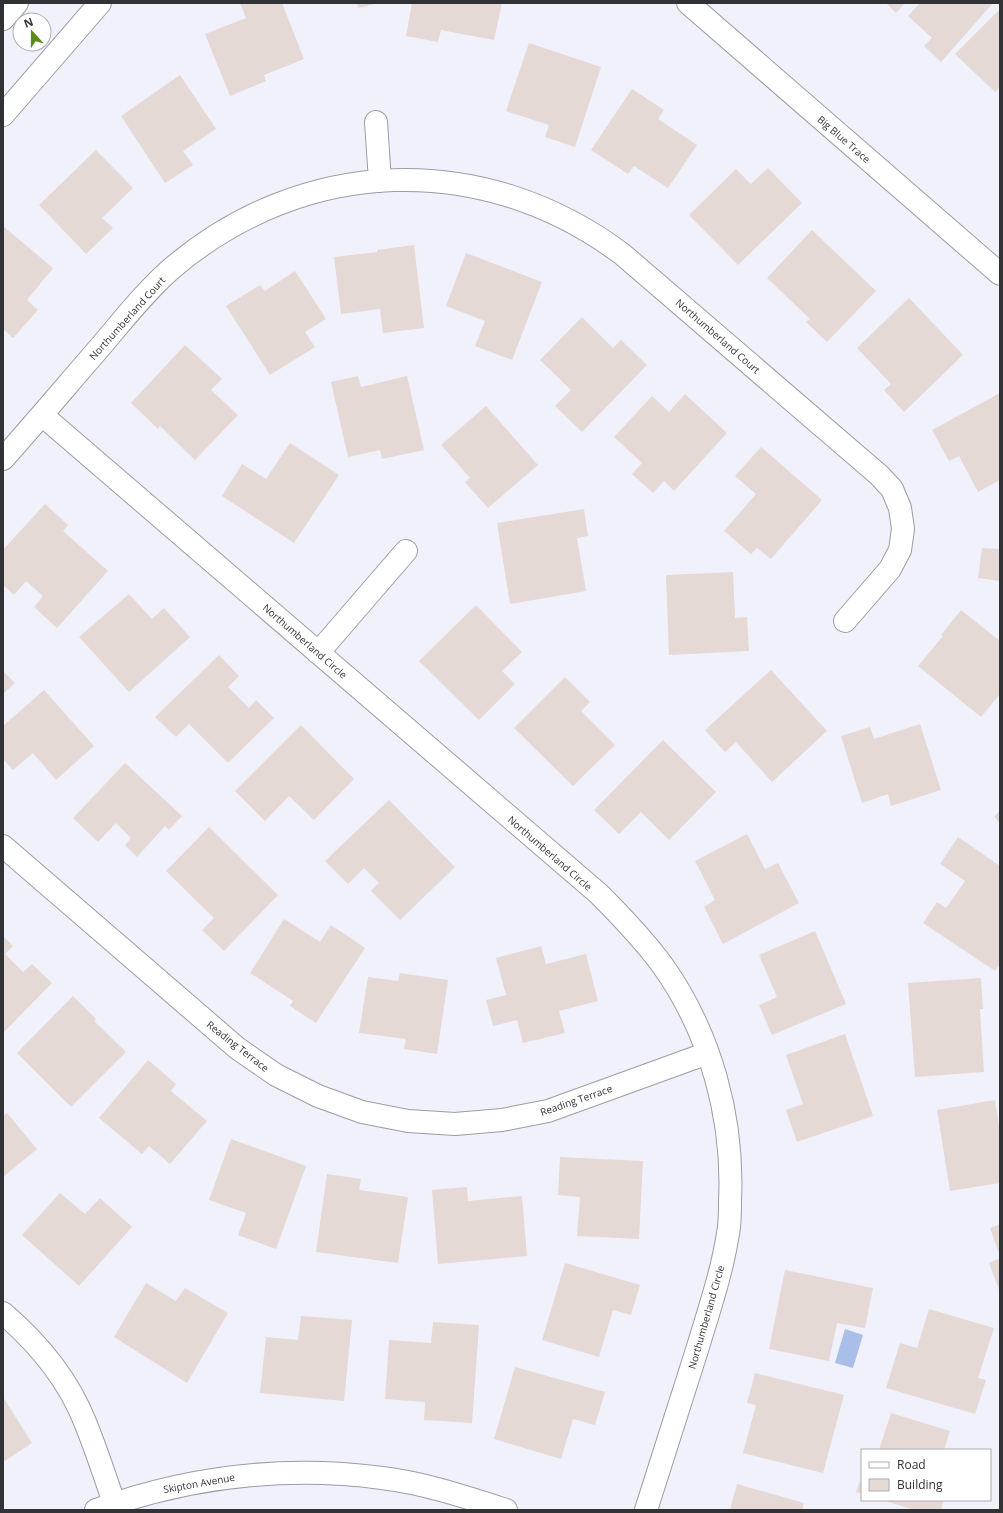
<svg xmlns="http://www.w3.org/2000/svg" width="1003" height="1513" font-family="'Open Sans',sans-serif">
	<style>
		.water { fill: #a9bee8 }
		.building { fill: #e4d9d5 }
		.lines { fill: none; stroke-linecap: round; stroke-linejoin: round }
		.minor-casing { stroke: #9c9ca5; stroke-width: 24 }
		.tertiary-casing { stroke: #9c9ca5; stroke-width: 24 }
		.minor { stroke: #fff; stroke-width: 22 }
		.tertiary { stroke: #fff; stroke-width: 22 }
		.labels { text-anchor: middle; stroke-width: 4; stroke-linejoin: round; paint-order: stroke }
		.street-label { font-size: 10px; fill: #313235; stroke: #fff }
	</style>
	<rect width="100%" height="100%" fill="#f1f1fb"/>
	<path class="water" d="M845 1329 863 1335 853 1368 835 1363Z"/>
	<path class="building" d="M240 3H282L304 59 264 75 266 81 230 96 205 34 246 18Z
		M357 3H375V4L358 8Z
		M412 3H502L494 40 441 30 438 42 406 36Z
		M886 3H905L896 13Z
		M920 3H993L941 62 924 46 932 38 908 16Z
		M1000 9V87L995 92 955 54Z
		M529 43 601 67 575 147 545 137 549 125 506 111Z
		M180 75 216 129 183 151 193 165 165 183 121 116Z
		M632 89 664 110 658 119 697 145 668 188 634 166 628 174 591 150Z
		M96 150 133 188 102 218 113 228 86 254 39 205Z
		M768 168 802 203 738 265 689 215 736 169 751 184Z
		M3 226 53 268 27 300 38 310 13 338 3 329Z
		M812 230 876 291 827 342 806 322 810 319 767 278Z
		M414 245 424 328 383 333 380 309 341 314 334 257 377 252V250Z
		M466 253 542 282 512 360 475 346 485 321 446 306Z
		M295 271 326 319 305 332 315 347 270 375 226 306 260 285 265 291Z
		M909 298 963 355 904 412 884 390 891 384 857 348Z
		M582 317 613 348 621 340 647 365 582 432 555 406 571 390 540 360Z
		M185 345 222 379 211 390 238 415 195 460 160 426 158 429 131 403Z
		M358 376 361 387 407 376 424 450 382 459 380 450 348 457 331 382Z
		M1000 393V480L978 492 959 456 949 461 932 430Z
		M685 394 727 433 674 491 664 481 653 493 632 474 642 463 614 437 652 396 669 412Z
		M486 406 538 465 488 508 465 482 470 478 441 445Z
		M290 443 339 475 294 543 222 496 242 464 266 479Z
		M761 447 822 500 771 559 757 548 751 554 724 531 756 494 735 476Z
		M45 504 68 525 63 531 108 571 57 628 34 607 43 596 26 581 14 595 3 585V550Z
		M584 509 588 536 577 538 586 591 510 604 497 523Z
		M982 548 1000 549V581L978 578Z
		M733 572 735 618 747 617 749 651 669 655 666 575Z
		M129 594 152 619 164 608 190 637 129 692 79 637Z
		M476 605 522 652 502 671 515 684 479 720 419 661Z
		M961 610 1000 641V694L981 717 918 666 943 636 941 635Z
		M219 655 239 676 228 687 249 708 256 700 274 718 228 763 189 724 176 737 155 717Z
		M771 670 827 731 772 782 736 742 725 752 705 730Z
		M3 671 15 683 3 694Z
		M565 677 590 702 581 711 615 745 573 786 514 728Z
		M44 690 94 746 56 780 33 753 13 770 3 759V726Z
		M920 724 941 790 891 806 888 794 862 803 841 736 870 727 874 739Z
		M301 725 354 779 314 820 289 796 265 821 235 791Z
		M663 740 716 792 669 840 641 812 619 834 594 810Z
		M125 763 182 816 169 830 165 826 137 857 125 845 131 838 116 823 98 842 73 818Z
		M389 800 455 867 400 920 371 891 379 883 364 868 348 884 325 861Z
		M1000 810V823L994 817Z
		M209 827 278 895 224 951 202 930 214 918 166 871Z
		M747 834 765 869 778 863 799 903 723 944 704 907 715 900 695 861Z
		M958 837 1000 866V964L995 971 923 923 937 902 946 908 965 881 940 864Z
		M284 919 320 942 331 925 365 948 316 1023 290 1006 293 1001 250 973Z
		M815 931 846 1004 772 1035 759 1005 777 997 759 955Z
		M3 936 13 946 5 954 23 972 32 964 52 983 3 1033Z
		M541 946 546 964 586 954 598 1001 559 1011 565 1033 523 1043 517 1020 493 1026 486 1000 506 995 496 958Z
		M400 973 448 980 437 1054 404 1049 406 1039 359 1033 368 977 398 981Z
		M981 978 983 1009H980L984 1072 915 1077 908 983Z
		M73 996 96 1019 94 1021 126 1052 71 1107 17 1053Z
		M845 1034 873 1116 797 1142 786 1110 803 1104 786 1055Z
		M148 1060 176 1084 171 1091 207 1121 170 1164 149 1146 142 1154 99 1118Z
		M995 1100 1000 1133V1183L950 1191 937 1110Z
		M7 1113 37 1149 3 1177V1116Z
		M231 1139 306 1166 276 1249 238 1235 246 1213 209 1200Z
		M560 1157 643 1161 639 1239 577 1236 580 1197 558 1195Z
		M327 1174 361 1179 359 1190 408 1197 398 1263 316 1252Z
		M467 1187 468 1201 522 1196 527 1256 438 1264 432 1190Z
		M60 1193 85 1214 100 1198 132 1227 79 1286 22 1235Z
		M1000 1224V1256L990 1228Z
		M1000 1258V1290H999L989 1263Z
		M565 1263 640 1285 631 1315 613 1310 599 1357 542 1340Z
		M785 1270 873 1288 865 1328 837 1323 829 1361 769 1349Z
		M146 1283 176 1301 185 1288 228 1313 187 1383 114 1337Z
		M929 1309 994 1328 978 1378 986 1380 975 1414 886 1388 900 1343 917 1348Z
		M301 1316 352 1320 344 1401 260 1393 266 1337 298 1340Z
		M433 1322 479 1325 472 1423 424 1420 425 1402 385 1399 389 1340 431 1343Z
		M515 1367 605 1392 595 1425 573 1419 561 1459 494 1439Z
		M755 1373 844 1395 823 1473 743 1453 756 1405 747 1403Z
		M3 1397 32 1443 5 1461 3 1458Z
		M891 1413 950 1431 944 1450H879Z
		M862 1476V1494L856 1492Z
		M737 1484 804 1503 802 1510H730Z
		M883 1500H944L941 1510H914Z"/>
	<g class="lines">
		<g class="minor-casing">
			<path id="minor" d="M376 122 380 181
				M42 415 599 894C622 917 644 940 663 966 711 1034 734 1119 730 1201 730 1209 730 1219 729 1227 723 1270 709 1310 697 1350 680 1404 663 1457 646 1510
				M3 459C36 422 68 384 101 346 123 320 145 292 171 269 303 156 483 150 622 254L879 475 892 489 900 508 903 529 900 550 890 569 845 621
				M318 653 406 551
				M3 846 237 1048 276 1075 318 1096 362 1112 408 1121 455 1124 502 1120 548 1111 708 1053
				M3 1313C38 1343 68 1379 85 1422 96 1449 105 1476 114 1503
				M96 1510C190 1476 283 1465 382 1478 424 1483 466 1497 506 1510"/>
		</g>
		<g class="tertiary-casing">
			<path id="tertiary" d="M688 3 1000 274
				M3 19 17 3
				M3 115 100 3"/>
		</g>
		<use href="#minor" class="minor"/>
		<use href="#tertiary" class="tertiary"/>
	</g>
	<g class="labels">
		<g class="street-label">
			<text transform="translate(844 139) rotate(41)" y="4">Big Blue Trace</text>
			<text transform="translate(127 318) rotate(-48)" y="4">Northumberland Court</text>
			<text transform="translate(718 336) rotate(41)" y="4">Northumberland Court</text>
			<text transform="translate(305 641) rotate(41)" y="4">Northumberland Circle</text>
			<text transform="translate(550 853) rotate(41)" y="4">Northumberland Circle</text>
			<text transform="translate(238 1046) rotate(38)" y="4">Reading Terrace</text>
			<text transform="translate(576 1100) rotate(-19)" y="4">Reading Terrace</text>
			<text transform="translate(706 1317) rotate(-74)" y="4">Northumberland Circle</text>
			<text transform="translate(199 1483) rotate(-10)" y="4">Skipton Avenue</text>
		</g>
	</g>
	<rect width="1003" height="1513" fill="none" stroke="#313235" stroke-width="8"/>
	<rect x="861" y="1449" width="130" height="52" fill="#ffffff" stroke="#adadae"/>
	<rect x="869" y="1462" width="20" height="6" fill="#ffffff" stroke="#adadae"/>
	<text x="897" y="1469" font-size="12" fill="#313235">Road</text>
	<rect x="869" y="1479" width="20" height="12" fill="#e4d9d5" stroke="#adadae"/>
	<text x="897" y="1489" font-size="12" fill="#313235">Building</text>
	<g transform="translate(32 32) rotate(339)"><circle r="19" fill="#ffffff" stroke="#adadae"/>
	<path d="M0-3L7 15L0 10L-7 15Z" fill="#5c8a1c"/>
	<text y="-6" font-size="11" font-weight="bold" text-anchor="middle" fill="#313235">N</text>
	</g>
</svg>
